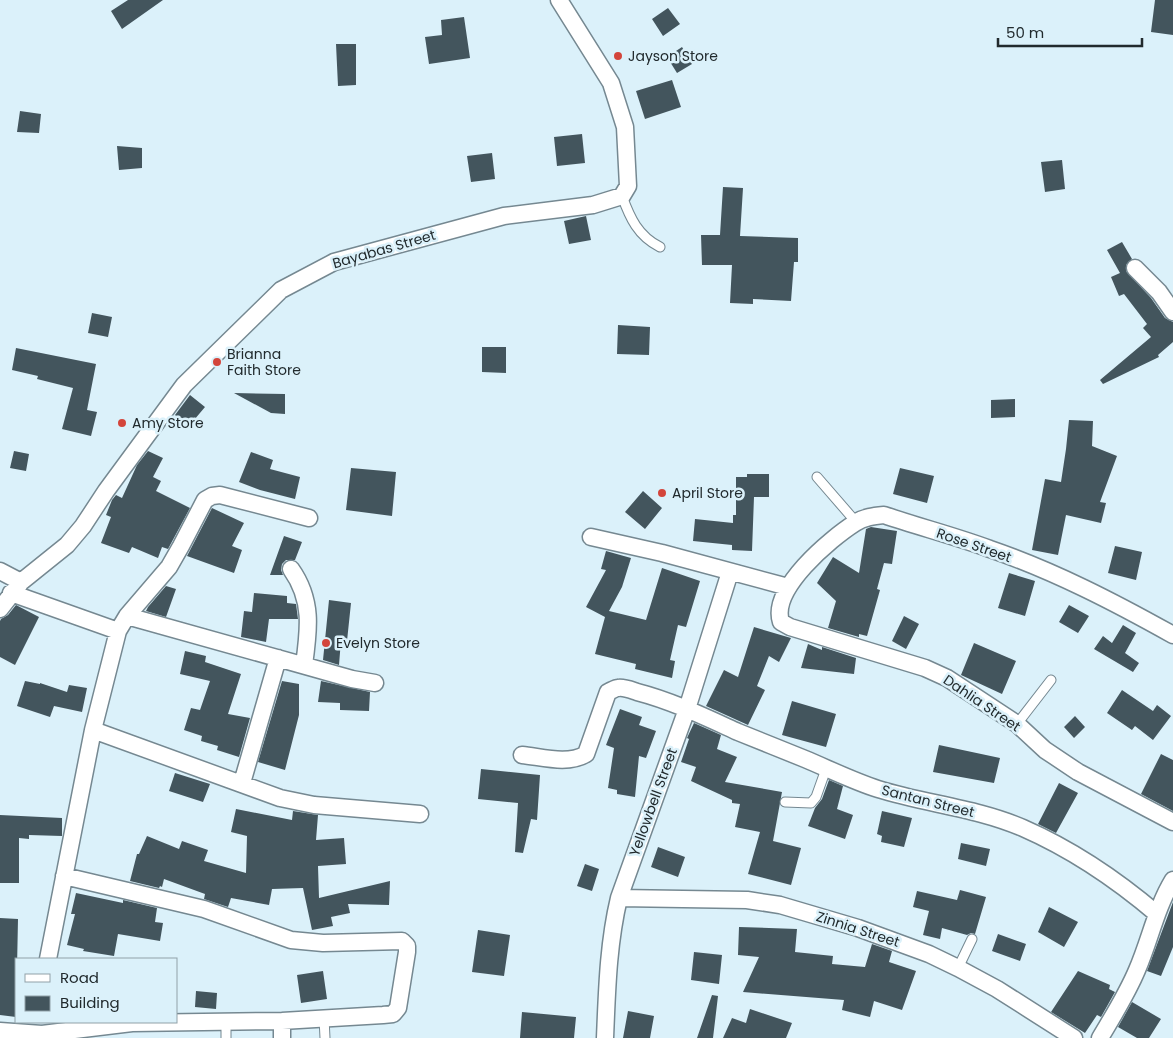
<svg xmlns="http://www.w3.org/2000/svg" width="1173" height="1038" font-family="Poppins,sans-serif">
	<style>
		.building { fill: #43555d }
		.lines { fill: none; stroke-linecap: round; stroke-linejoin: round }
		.lane-casing { stroke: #758891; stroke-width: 11 }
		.street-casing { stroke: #758891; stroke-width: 19 }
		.lane { stroke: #fff; stroke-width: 9 }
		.street { stroke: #fff; stroke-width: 16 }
		.poi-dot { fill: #d3453b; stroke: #dbf1fa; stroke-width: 2 }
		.labels { text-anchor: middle; stroke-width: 5; stroke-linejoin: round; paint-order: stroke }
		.poi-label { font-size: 14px; fill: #212a2d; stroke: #dbf1fa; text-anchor: start }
		.street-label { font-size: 14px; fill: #212a2d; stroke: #dbf1fa }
	</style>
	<rect width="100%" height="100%" fill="#dbf1fa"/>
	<path class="building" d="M128 0H163L122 29 111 11Z
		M1155 0H1173V35L1151 32Z
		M668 8 680 24 663 36 652 19Z
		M464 17 470 58 429 64 425 37 442 35 441 20Z
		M336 44H356V85L338 86Z
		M682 47 692 64 677 73 667 57Z
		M672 80 681 107 645 119 636 91Z
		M20 111 41 114 39 133 17 132Z
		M582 134 585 163 557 166 554 137Z
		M117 146 142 148V168L119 170Z
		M492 153 495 179 471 182 467 156Z
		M1062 160 1065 189 1045 192 1041 162Z
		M723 187 743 188 740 236 798 238V262H794L791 301 753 299V304L730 303 732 265H702L701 235H720Z
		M586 216 591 240 569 244 564 221Z
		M1122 242 1132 259 1126 265V271L1151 298 1165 318 1173 322V342L1158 355 1159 357 1103 384 1100 380 1151 337 1143 328 1147 324 1124 294 1119 296 1111 277 1120 273 1107 250Z
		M92 313 112 317 108 337 88 333Z
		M618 325 650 327 649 355 617 354Z
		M482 347H506V373L482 372Z
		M16 348 96 364 87 410 97 412 91 436 62 429 73 388 37 379 38 376 12 370Z
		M234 393 285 394V414L271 413Z
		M190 395 205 407 189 426 175 415Z
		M1015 399V417L991 418V400Z
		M1069 420 1093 421 1092 446 1117 456 1100 502 1106 503 1101 523 1066 515 1058 555 1032 550 1045 479 1061 482 1066 449Z
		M14 451 29 454 26 471 10 468Z
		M148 451 163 458 153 477 161 481 156 491 190 508 168 549 162 547 158 558 132 547 129 553 101 543 111 517 106 515 112 500 116 495 122 498 137 465Z
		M251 452 273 460 270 469 300 477 295 499 260 490 239 482Z
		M351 468 396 472 392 516 346 510Z
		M900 468 934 476 927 503 893 494Z
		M747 474H769V497H754L752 551 732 550V545L693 541 695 519 733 523V515H736V477H747Z
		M643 491 662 508 645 529 625 512Z
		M212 508 244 523 232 546 242 550 234 573 187 556Z
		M871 527 897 531 892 564 884 563 877 589 880 590 867 636 859 634V637L828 628 836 601 817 583 833 557 859 573 866 529Z
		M284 536 302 542 295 560H286L282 564 281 570 283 575H270Z
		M1115 546 1142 552 1136 580 1108 573Z
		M606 551 631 558 622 587 609 611 646 620 662 568 700 581 686 627 678 625 670 660 675 661 672 678 635 669 636 664 595 654 605 617 586 607 606 570 601 569Z
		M1009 573 1035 581 1025 616 998 608Z
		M166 586 176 589 166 617 146 611 148 607Z
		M254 593 287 596V603L296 604 298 619H269L266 642 241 637 244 611 252 612Z
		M329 600 351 603 347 641 341 640 339 665 323 660Z
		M16 605 39 617 15 665 0 657V621L1 619 8 615Z
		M1069 605 1089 616 1078 633 1059 622Z
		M904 616 919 624 906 649 892 641Z
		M1123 625 1136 633 1125 653 1139 663 1133 672 1094 649 1103 636 1112 643Z
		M754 627 791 638 779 662 769 656 757 686 765 690 748 725 706 706 724 670 738 677Z
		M974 643 1016 661 1002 694 961 675Z
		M808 644 822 650V647L856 658 854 674 801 668Z
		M185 651 206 656 205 662 241 674 228 714 250 718 239 757 217 750 218 746 201 741 202 736 184 730 191 708 200 710 210 681 180 674Z
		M25 681 40 684V683L67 692 69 685 87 688 82 712 54 706 50 717 17 706Z
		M282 681 299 684V715L285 770 258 762Z
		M321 681 370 692 369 711 340 710V703L318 702Z
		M1122 690 1153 711 1157 705 1171 716 1153 740 1135 726 1132 730 1107 713Z
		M792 701 836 714 826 747 782 735Z
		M620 709 642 717 639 725 656 731 646 758 639 756 635 797 617 794V790L608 788 614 748 606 745Z
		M1075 716 1085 727 1074 738 1064 727Z
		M694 723 721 735 717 749 737 757 725 782 782 792 773 841 801 848 791 885 748 874 760 832 735 827 740 804 732 803V800L691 781 696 767 681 762 689 739 687 738Z
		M939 745 1000 758 994 783 933 772Z
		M1161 754 1173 760V811L1141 794Z
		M481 769 540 775 537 820 531 819 523 853 515 852 518 803 478 799Z
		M175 773 210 784 203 802 169 791Z
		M829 780 843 786 837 809 853 815 845 839 808 826 815 808 822 799Z
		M1059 783 1078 793 1056 833 1038 824Z
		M236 809 292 820 293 811 318 815 316 840 344 838 346 864 318 866 319 898 390 881 389 905 348 904 350 913 331 917 333 926 312 930 303 888 272 889 269 905 231 898 228 907 204 899 205 894 164 879 162 887 160 886 159 888 130 881 137 854H139L147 836 179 849 182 841 208 850 204 861 246 873 247 836 231 832Z
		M882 811 912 818 904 847 881 842 882 836 877 834Z
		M0 815 62 818V836L29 835V839L19 838V883H0Z
		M961 843 990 849 986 866 958 859Z
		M658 847 685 857 678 877 651 867Z
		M585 864 599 869 592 891 577 886Z
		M960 890 986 897 975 934 971 933 967 935 942 928 940 939 923 935 929 911 913 907 917 891 957 900Z
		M76 893 123 903V900L157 908 155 922 163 923 160 941 118 934 114 956 83 951 84 949 67 945 75 914H71Z
		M1173 902V947L1161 976 1147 971Z
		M1049 907 1078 922 1064 947 1038 932Z
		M0 918 18 919 16 1017 0 1015Z
		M739 927 797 929 795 952 833 956 832 964 865 967 872 944 892 951 889 962 916 971 902 1010 874 1001 870 1017 842 1010 844 1000 743 992 759 957 738 955Z
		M478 930 510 935 504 976 472 972Z
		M998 934 1026 944 1020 961 992 951Z
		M694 952 722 955 719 984 691 980Z
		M323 971 327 999 301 1003 297 975Z
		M1078 971 1110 985 1109 989 1115 992 1101 1017 1097 1015 1085 1033 1051 1012Z
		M196 991 217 993 216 1009 195 1007Z
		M712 995 718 996 713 1038H697Z
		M1132 1002 1161 1019 1149 1038H1137L1118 1027Z
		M750 1009 792 1023 786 1038H723L732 1018 746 1023Z
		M628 1011 654 1016 650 1038H623Z
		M522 1012 576 1017 574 1038H520Z"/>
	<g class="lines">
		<g class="lane-casing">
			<path id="lane" d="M622 196C630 218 638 236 660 247
				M817 477 856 522
				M1017 724 1051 680
				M785 802 811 803 816 797 826 769
				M958 968 972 939
				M324 1018 325 1038
				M226 1022V1038"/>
		</g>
		<g class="street-casing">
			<path id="street" d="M1135 268 1159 292 1173 312
				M591 537 662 553 788 587
				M291 569C313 600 309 629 304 665
				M0 571 21 582
				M11 593 118 631
				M0 609 21 582 67 545 83 526 106 491 184 385 281 290 334 262 504 216 593 205 622 196 628 186 625 127 611 83 559 0
				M127 616 352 679 375 683
				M1173 635C1114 602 1054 571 990 549 955 536 919 527 884 515 874 516 864 517 855 523 830 539 770 589 781 622L790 627 925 668 947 678 1017 724 1045 750 1078 772 1173 822
				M93 730 118 631 127 616 169 567 181 546 205 500 212 496 220 495 309 518
				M522 755C542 757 568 765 586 754L608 692C611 691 615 688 618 688 624 687 631 690 637 692 672 701 705 717 738 732 760 741 783 750 805 759 829 769 853 781 878 789 926 804 977 808 1023 828 1071 849 1117 880 1157 914
				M242 783 278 658
				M619 898 747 900 780 905 858 928 929 954 958 968 997 989 1074 1038
				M48 959 93 730 280 798 314 805 420 814
				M282 1021V1038
				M0 1031 42 1034 132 1023 282 1021 383 1015 393 1014 398 1008 407 952V946L402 941 323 943 291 940 204 909 64 876
				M605 1038C607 991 608 944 619 898L687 709 730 572
				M1100 1038C1113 1016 1127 994 1137 970 1150 940 1156 908 1173 880"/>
		</g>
		<use href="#lane" class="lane"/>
		<use href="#street" class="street"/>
	</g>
	<g class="poi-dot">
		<circle cx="618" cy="56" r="5"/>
		<circle cx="217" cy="362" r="5"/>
		<circle cx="122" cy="423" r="5"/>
		<circle cx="662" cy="493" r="5"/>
		<circle cx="326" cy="643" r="5"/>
	</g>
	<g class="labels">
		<g class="poi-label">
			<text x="628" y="61">Jayson Store</text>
			<text x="227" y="359">Brianna<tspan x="227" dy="16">Faith Store</tspan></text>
			<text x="132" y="428">Amy Store</text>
			<text x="672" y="498">April Store</text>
			<text x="336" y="648">Evelyn Store</text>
		</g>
		<g class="street-label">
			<text transform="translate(384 249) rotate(-16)" y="5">Bayabas Street</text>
			<text transform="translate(974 545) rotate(19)" y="5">Rose Street</text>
			<text transform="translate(982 703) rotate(34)" y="5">Dahlia Street</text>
			<text transform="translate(928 801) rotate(14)" y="5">Santan Street</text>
			<text transform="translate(653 802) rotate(-70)" y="5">Yellowbell Street</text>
			<text transform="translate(858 929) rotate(18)" y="5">Zinnia Street</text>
		</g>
	</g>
	<rect x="15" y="958" width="162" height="65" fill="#dbf1fa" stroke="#91a1a8"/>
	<rect x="25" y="974" width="25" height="8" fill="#ffffff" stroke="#91a1a8"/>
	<text x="60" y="983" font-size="15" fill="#212a2d">Road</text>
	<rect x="25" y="996" width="25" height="15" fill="#43555d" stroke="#91a1a8"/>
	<text x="60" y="1008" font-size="15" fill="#212a2d">Building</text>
	<path d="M998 38v8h144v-8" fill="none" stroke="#212a2d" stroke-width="2.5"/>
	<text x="1006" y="38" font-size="15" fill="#212a2d" stroke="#dbf1fa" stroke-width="4" paint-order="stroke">50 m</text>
</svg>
